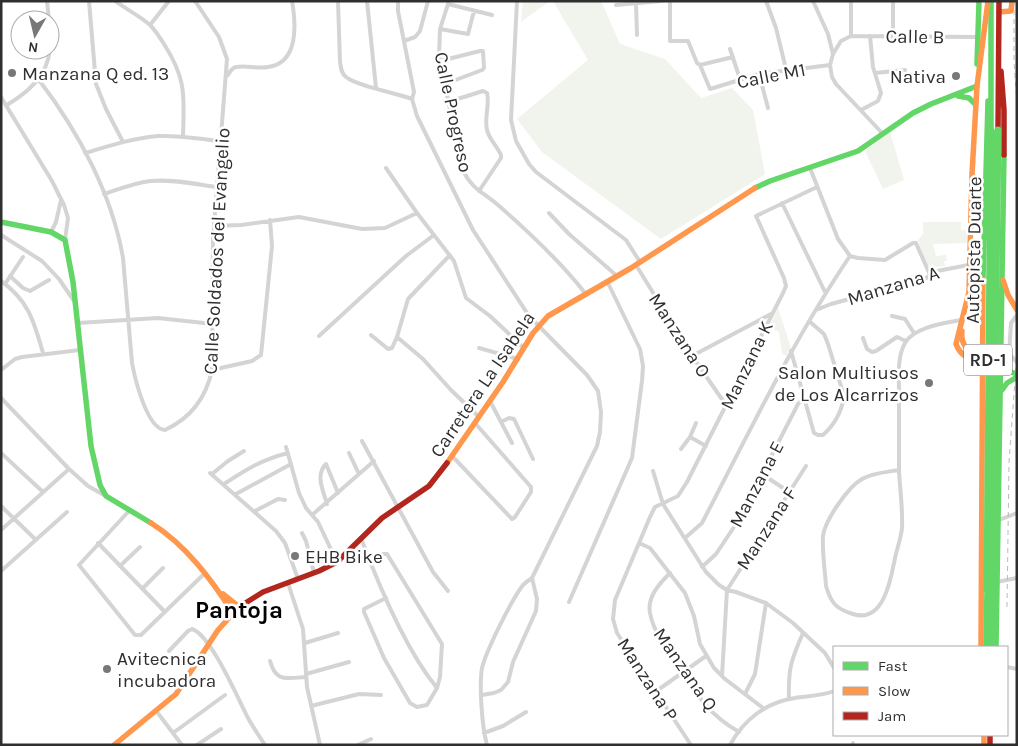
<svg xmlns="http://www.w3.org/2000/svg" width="1018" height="746" font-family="Karla,sans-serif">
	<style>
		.green { fill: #f1f3ed }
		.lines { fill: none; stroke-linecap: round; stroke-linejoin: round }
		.street { stroke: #d4d4d4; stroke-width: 4 }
		.fast { stroke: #63d668; stroke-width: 5.5 }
		.slow { stroke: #ff974d; stroke-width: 5.5 }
		.jam { stroke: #b3261e; stroke-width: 5.5 }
		.rail { stroke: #bbb; stroke-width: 1; stroke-dasharray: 5 4; stroke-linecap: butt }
		.fast-bridge { stroke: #63d668; stroke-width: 7 }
		.poi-dot { fill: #787878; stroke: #fff; stroke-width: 2 }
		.labels { text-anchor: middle; stroke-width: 5; stroke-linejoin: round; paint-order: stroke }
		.shield { fill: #fff; stroke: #6d6d6d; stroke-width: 1 }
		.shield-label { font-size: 18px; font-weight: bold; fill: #2f2f2f }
		.street-label { font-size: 19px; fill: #2f2f2f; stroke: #fff }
		.poi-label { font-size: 19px; fill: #2f2f2f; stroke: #fff; text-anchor: start }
		.district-label { font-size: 24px; font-weight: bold; fill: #000; stroke: #fff }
	</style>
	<rect width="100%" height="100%" fill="#fff"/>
	<path class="green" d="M523 1H550L521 22Z
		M553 1H601L620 44 665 59 701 98 732 88 753 110 765 174 661 239 542 152 517 119 588 60Z
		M890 132 904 180 883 189 865 151Z
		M923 222H961V230H967V243L933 244 936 256 946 255 947 261H944L945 266 930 268 926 263 918 240 923 234Z
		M778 308 791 348 786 356 782 353 779 332 769 327Z"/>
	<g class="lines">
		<path class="street" d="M47 1 49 20
			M89 1 96 84 106 109 123 142
			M115 1C126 9 140 16 150 25 156 31 160 38 164 44 187 80 184 96 183 137
			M338 1 340 62C341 68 341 73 346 77 357 86 396 93 412 99
			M367 1 376 88
			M398 1V11L414 92 412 99 417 116 473 230 529 316 587 375 598 391 601 412 600 432 597 446 532 578C529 580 526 582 523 585 512 599 486 651 482 668 479 686 482 727 487 745
			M449 1 440 29 439 57 463 171C473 190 483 192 498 205 529 232 560 261 585 293
			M517 1 511 120 516 141 529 164 536 172 626 240 640 262
			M670 1V41H688L697 63 700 65 710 89 759 74 830 65
			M766 1 776 28 786 69
			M813 1 828 34 833 54 830 65 832 77 836 84 883 134
			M893 1V36
			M636 3 637 35
			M448 4 492 15
			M616 5 661 1
			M150 25 169 1
			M440 29 468 34 474 11
			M851 36 978 37
			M404 41 415 37 420 31 428 1
			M730 49 740 79
			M833 54 841 41 851 36V1
			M440 61 480 51H483L484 68 482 70 445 84
			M700 65 733 57
			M875 73 905 70
			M759 74 768 108
			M228 75C230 71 232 68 236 67 246 65 258 69 268 67 299 63 296 24 292 1
			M39 80C78 131 112 194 123 258L132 363C135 379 147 429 165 430 191 418 206 398 212 370L213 238 227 59 219 37 195 1
			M1 97 52 181 64 205 68 218 65 240
			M448 102 483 91 487 93C490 105 484 117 487 130 489 139 497 146 501 155V158L479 191
			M7 105C37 87 54 67 50 30
			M861 110 878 101 881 93 873 67 870 36
			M85 153C109 146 133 138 158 136 179 135 200 139 221 141
			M386 168 417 213 454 261 466 298 490 316 524 348
			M810 168 838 239 850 256 858 258 885 260 913 243H916L930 275
			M104 194C119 189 134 183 150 181 172 179 195 184 217 187
			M782 203 825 292
			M549 213 569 234 617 276
			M214 226 241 225 299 217 362 229 385 228 417 213
			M51 232 56 222 61 200
			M1 235 42 261 59 279 74 301
			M636 265 692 356 726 405
			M10 276 23 288 30 291 49 280
			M1 281C29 301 34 322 43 353
			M5 284 23 257
			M816 310 831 304 926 278 937 271 974 264
			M1017 315 1011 323 1009 354 1017 362
			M892 316 905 319 914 333
			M78 323 158 318 213 324
			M371 335 388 349 392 348 397 337 408 299 450 255
			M319 336 406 256 434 235
			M397 337 423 359 451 390 479 417
			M863 338 867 349 872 352 876 351 897 337 906 341
			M479 348 518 359
			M791 351 814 433 818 435H823C834 425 842 411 844 396L828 344 824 334 809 321
			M692 356 771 314
			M1 370 15 359 22 357 80 350
			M212 370 252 361 261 355 272 246 270 220
			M1 398 69 469 88 486 104 495
			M490 401 512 443
			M501 422 509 418 514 419 533 459
			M696 423 690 437 706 446
			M362 441 433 572 448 591
			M286 447 299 493 306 508 318 522 337 562
			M681 449 690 437
			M1 453 43 492
			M349 453 359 474
			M453 457 512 519 515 517 531 492V487L475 423
			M899 470C887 472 872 473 862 479 848 487 825 520 823 536 822 552 825 570 826 586 831 603 836 609 853 614 884 624 891 578 895 558 897 549 901 538 902 528 903 510 900 490 899 471 899 445 899 418 899 392 899 376 897 357 905 343 914 326 948 323 966 319
			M653 471 663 504 706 572 719 585 727 590 736 592 766 603 793 623 825 653 834 668
			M210 473 276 531 285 543 298 579
			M212 474 228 461 244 451
			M762 474 789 492
			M224 484C247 469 261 460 288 453
			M236 494 291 464
			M327 504C323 490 315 475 326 464L338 493
			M1 506 36 540
			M129 511 79 565 135 635H141L204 574
			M255 511 278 499 285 500
			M312 515 374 461
			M999 520 1017 513
			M1 530 69 469
			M302 533 306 541 314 573
			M361 538C379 586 405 649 437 688
			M685 538 702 523C749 433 793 340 850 256
			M98 543 165 612
			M639 543 650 548 685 593 694 616 700 644 714 668 725 679 763 708
			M369 559 383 554H387L442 644 440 677 437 688 427 705 417 707 410 703 384 658 364 612V609L386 598
			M120 566 140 547
			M702 567 716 554 738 521 798 404 804 398
			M1 571 67 512
			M670 573C659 584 647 597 650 613 654 636 675 661 688 680 694 688 699 698 706 705 715 716 727 725 739 732
			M997 582 1017 578
			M288 583 303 629 307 687 320 745
			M143 588 163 568
			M727 590 806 466
			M569 602 632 458 642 381 643 366 640 349 607 281
			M305 643 338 633
			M169 651 188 631 192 629C211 635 238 699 248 718 253 727 259 736 265 745
			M270 661C276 683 287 678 306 677
			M1007 667 1017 669
			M306 674 349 662
			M722 676 727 590
			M655 692 706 656
			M745 694 755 674 766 603
			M482 695 494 693 501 690 508 682 513 662 536 611 537 599 532 578
			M789 699C788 669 791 660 803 633
			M311 706 359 694 381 695
			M157 712 182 745
			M173 733 225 695
			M484 733 503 726 526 712
			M853 743V745
			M197 745 221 729
			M358 745 371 739
			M691 745 617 633 613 619 615 600 650 517 655 507 678 496 687 482 783 293 786 286 784 278 756 216 817 187
			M730 745C744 719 767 702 795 698 808 696 822 696 834 691"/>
		<path class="fast" d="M991 1V131
			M977 64 979 1
			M958 96 969 98 975 104
			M755 188 770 181 858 151 913 113 931 104 977 86
			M1 222 51 232 65 240 73 282 91 446 100 485 106 496 151 523
			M983 279 988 101
			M998 368 1017 374
			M1002 390 1007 383 1017 377
			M986 647 987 589
			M991 647 992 590
			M996 647 1004 155"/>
		<path class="slow" d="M999 12 1011 11 1012 1
			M1003 280 1008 295 1017 310
			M962 331C960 348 971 353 986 356
			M987 365C974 361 961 358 956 344L969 292 972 174 977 86 988 1
			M447 463 503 382 533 333 548 316 631 268 755 188
			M151 523C186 545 211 579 233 613
			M223 594 239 607
			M981 647 983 279
			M984 735V745
			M114 745 176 694 218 630 239 607"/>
		<path class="jam" d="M1001 71 1004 110V155
			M998 130 999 1
			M239 607 263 592 319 571 337 562 382 518 429 486 447 463
			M990 735V745"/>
		<path class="rail" d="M1014 1V62L1017 103
			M1007 607 1009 462 1017 354"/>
		<path class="fast-bridge" d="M987 589 991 131
			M992 590 998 130"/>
	</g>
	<g class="poi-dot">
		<circle cx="12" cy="73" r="5"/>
		<circle cx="956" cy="76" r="5"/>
		<circle cx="929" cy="383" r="5"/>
		<circle cx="295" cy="556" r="5"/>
		<circle cx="107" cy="669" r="5"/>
	</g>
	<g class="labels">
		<rect class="shield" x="964" y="344.5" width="48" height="31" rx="4"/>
		<g class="shield-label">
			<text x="988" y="366">RD-1</text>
		</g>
		<g class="street-label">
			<text transform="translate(915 36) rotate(1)" y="7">Calle B</text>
			<text transform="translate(771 75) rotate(-11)" y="7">Calle M1</text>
			<text transform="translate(454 112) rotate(78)" y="7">Calle Progreso</text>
			<text transform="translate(973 250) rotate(-89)" y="7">Autopista Duarte</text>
			<text transform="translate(216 251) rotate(-87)" y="7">Calle Soldados del Evangelio</text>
			<text transform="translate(893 285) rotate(-17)" y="7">Manzana A</text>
			<text transform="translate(680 335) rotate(57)" y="7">Manzana O</text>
			<text transform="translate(746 365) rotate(-64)" y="7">Manzana K</text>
			<text transform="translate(482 384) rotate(-56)" y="7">Carretera La Isabela</text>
			<text transform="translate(756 484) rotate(-62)" y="7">Manzana E</text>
			<text transform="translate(766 528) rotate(-57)" y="7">Manzana F</text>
			<text transform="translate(686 669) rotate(55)" y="7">Manzana Q</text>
			<text transform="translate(648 679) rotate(57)" y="7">Manzana P</text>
		</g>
		<g class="poi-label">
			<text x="22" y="80">Manzana Q ed. 13</text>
			<text x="946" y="83" text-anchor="end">Nativa</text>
			<text x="919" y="379" text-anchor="end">Salon Multiusos<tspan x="919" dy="22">de Los Alcarrizos</tspan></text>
			<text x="305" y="563">EHB Bike</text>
			<text x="117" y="665">Avitecnica<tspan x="117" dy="22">incubadora</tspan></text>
		</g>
		<g class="district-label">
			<text x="239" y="618">Pantoja</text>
		</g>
	</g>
	<rect width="1018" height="746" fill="none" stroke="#2f2f2f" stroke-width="5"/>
	<rect x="833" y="646" width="175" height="90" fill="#ffffff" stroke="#acacac"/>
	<rect x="843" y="662" width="25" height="8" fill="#63d668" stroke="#acacac"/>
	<text x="878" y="671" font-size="15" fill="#2f2f2f">Fast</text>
	<rect x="843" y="687" width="25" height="8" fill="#ff974d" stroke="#acacac"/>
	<text x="878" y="696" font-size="15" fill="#2f2f2f">Slow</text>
	<rect x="843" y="712" width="25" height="8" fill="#b3261e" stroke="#acacac"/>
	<text x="878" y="721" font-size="15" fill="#2f2f2f">Jam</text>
	<g transform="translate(35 35) rotate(188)"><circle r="24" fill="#ffffff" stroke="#acacac"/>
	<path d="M0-4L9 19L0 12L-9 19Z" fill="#787878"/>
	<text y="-8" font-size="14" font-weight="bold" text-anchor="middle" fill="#2f2f2f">N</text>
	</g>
</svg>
